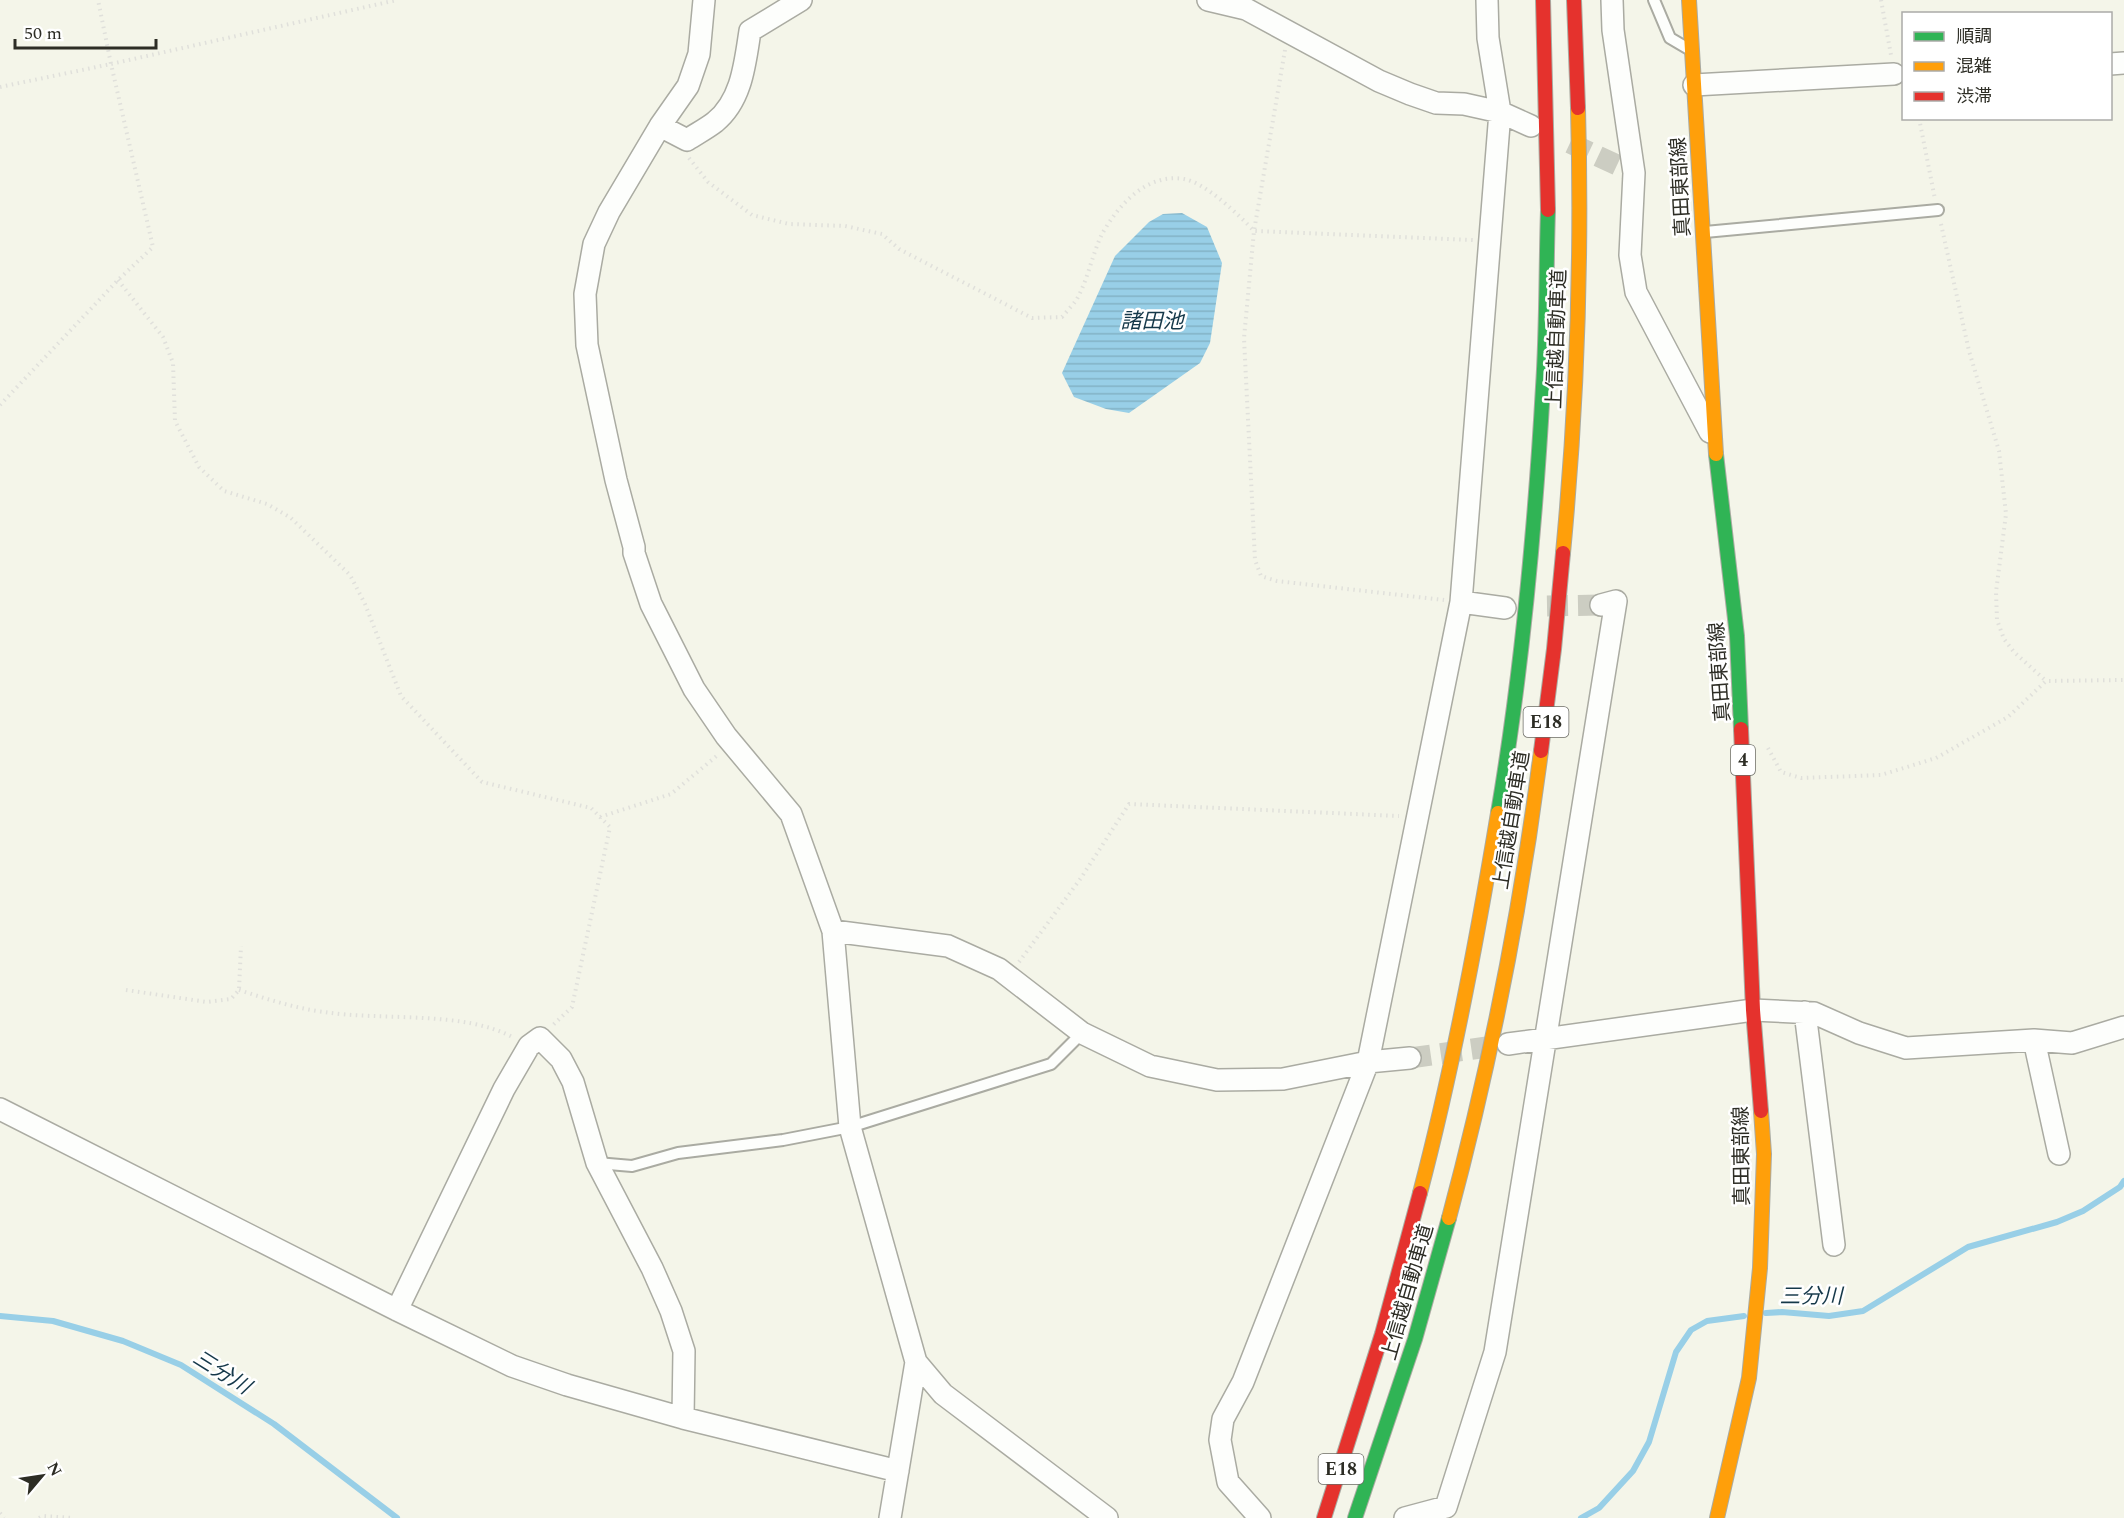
<svg xmlns="http://www.w3.org/2000/svg" width="2124" height="1518" font-family="Spectral,'Noto Sans JP',serif">
	<style>
		.water { fill: url(#water-rules) }
		.lines { fill: none; stroke-linecap: round; stroke-linejoin: round }
		.stream { stroke: #98cfe7; stroke-width: 6 }
		.street-tunnel { stroke: #cccdc2; stroke-width: 21; stroke-dasharray: 21 10; stroke-linecap: butt }
		.lane-casing { stroke: #aaaba2; stroke-width: 14 }
		.street-casing { stroke: #aaaba2; stroke-width: 24 }
		.fast-casing { stroke: #aaaba2; stroke-width: 16 }
		.slow-casing { stroke: #aaaba2; stroke-width: 16 }
		.jam-casing { stroke: #aaaba2; stroke-width: 16 }
		.path { stroke: #e0e0db; stroke-width: 4; stroke-dasharray: 1.5 4.5; stroke-linecap: butt }
		.lane { stroke: #fdfefc; stroke-width: 10 }
		.street { stroke: #fdfefc; stroke-width: 21 }
		.fast { stroke: #30b455; stroke-width: 14 }
		.slow { stroke: #ff9f0a; stroke-width: 14 }
		.jam { stroke: #e5322d; stroke-width: 14 }
		.labels { text-anchor: middle; stroke-width: 5; stroke-linejoin: round; paint-order: stroke }
		.shield { fill: #fff; stroke: #6c6c66; stroke-width: 1.5 }
		.shield-label { font-size: 18px; font-weight: bold; fill: #2d2d25 }
		.street-label { font-size: 20px; fill: #2d2d25; stroke: #fff }
		.water-label { font-size: 21px; font-style: italic; fill: #153849; stroke: #fff }
	</style>
	<defs>
		<pattern id="water-rules" width="6" height="5" patternUnits="userSpaceOnUse" patternTransform="scale(1.5)"><rect width="6" height="5" fill="#98cfe7"/><path d="M0 2.5h6" fill="none" stroke="#83b2c6"/></pattern>
	</defs>
	<rect width="100%" height="100%" fill="#f4f5e9"/>
	<path class="water" d="M1182 213 1207 227 1222 263 1210 343 1200 363 1129 413 1106 409 1074 397 1062 373 1115 256 1149 222 1163 214Z"/>
	<g class="lines">
		<path class="stream" d="M1766 1313 1782 1312 1829 1316 1863 1311 1968 1247 2057 1222 2083 1211 2120 1187 2124 1181
			M0 1316 53 1321 123 1341 181 1365 274 1424 397 1518
			M1581 1518 1599 1508 1633 1471 1649 1442 1676 1352 1691 1330 1707 1321 1744 1316"/>
		<path class="street-tunnel" d="M1570 143 1634 173
			M1547 606 1601 605
			M1410 1058 1501 1045"/>
		<g class="lane-casing">
			<path id="lane" d="M1654 0 1670 38 1687 48
				M1705 232 1938 210
				M597 1163 632 1166 678 1153 783 1140 850 1127 1051 1064 1082 1033"/>
		</g>
		<g class="street-casing">
			<path id="street" d="M704 0 699 54 688 86 660 126 609 212 594 244 585 294 587 345 616 480 634 547V553L651 604 694 689 726 736 791 814 833 931 850 1127 916 1362 890 1518
				M1208 0 1246 9 1379 81 1410 94 1436 103 1464 104 1500 112 1531 126
				M1612 0 1613 30 1634 173 1630 255 1636 292 1710 432
				M2110 64 2124 63
				M1694 85 1894 74
				M660 126 687 140C696 134 706 129 715 122 742 100 745 63 750 31L801 0
				M1461 602 1505 608
				M833 931 948 946 999 969 1082 1033 1150 1066 1217 1080 1283 1079 1368 1062 1410 1058
				M1805 1012 1834 1245
				M2034 1040 2059 1154
				M1508 1044 1753 1010 1814 1013 1859 1033 1906 1048 2034 1040 2072 1043 2124 1027
				M0 1109 397 1310 512 1366 567 1385 683 1418 898 1471
				M397 1310 504 1089 529 1046 540 1038 561 1059 573 1082 597 1163 652 1268 671 1311 684 1351 683 1418
				M916 1362 943 1394 1107 1518
				M1260 1518 1228 1482 1220 1440 1223 1419 1243 1382 1368 1062 1461 602 1500 112 1488 38 1487 0
				M1405 1518 1446 1507 1495 1352 1616 601 1601 605"/>
		</g>
		<g class="fast-casing">
			<path id="fast" d="M1716 454 1737 636 1741 729
				M1498 813C1522 672 1535 529 1543 387 1547 328 1546 269 1548 210
				M1355 1518 1415 1339 1449 1218"/>
		</g>
		<g class="slow-casing">
			<path id="slow" d="M1689 0 1716 454
				M1563 553C1577 406 1582 256 1578 108
				M1420 1193C1453 1068 1477 940 1498 813
				M1449 1218C1490 1065 1521 909 1541 751
				M1717 1518 1749 1378 1760 1268 1764 1154 1761 1111"/>
		</g>
		<g class="jam-casing">
			<path id="jam" d="M1543 0 1548 210
				M1574 0 1578 108
				M1741 729 1753 1010 1761 1111
				M1541 751 1554 649 1563 553
				M1324 1518 1382 1334 1420 1193"/>
		</g>
		<path class="path" d="M1881 0 1891 55
			M1285 50 1254 231 1244 338 1255 560 1261 576 1277 581 1444 600
			M0 87 111 64 98 0
			M1919 118 1935 199
			M689 158 708 182 752 215 789 224 845 226 882 234 899 249 1032 318 1062 317C1067 311 1073 305 1077 299 1088 279 1092 255 1102 234 1119 204 1147 173 1184 179 1206 183 1239 215 1254 231L1473 240
			M1941 224 1969 351 1999 451 2006 514 1996 592 1997 620 2004 639 2014 652 2046 681
			M118 280 163 337 173 363 175 421 199 467 224 491 267 504 291 518 350 575 365 604 401 696 482 782 591 808 610 827 572 1007 553 1025
			M0 405 118 280 153 247 111 64 397 0
			M1768 748 1781 772 1801 778 1881 775 1936 758 2008 717 2046 681 2124 680
			M600 817 671 794 719 754
			M1019 962 1081 878 1129 804 1399 816
			M126 990 207 1002 231 999 239 990 241 946
			M239 990C267 999 294 1008 324 1012 380 1021 465 1010 514 1038
			M0 1513 4 1518
			M39 1518 43 1516 74 1518"/>
		<use href="#lane" class="lane"/>
		<use href="#street" class="street"/>
		<use href="#fast" class="fast"/>
		<use href="#slow" class="slow"/>
		<use href="#jam" class="jam"/>
	</g>
	<g class="labels">
		<g class="shield">
			<rect x="1523.5" y="707" width="45" height="30" rx="4.5"/>
			<rect x="1731" y="745" width="24" height="30" rx="4.5"/>
			<rect x="1318.5" y="1454" width="45" height="30" rx="4.5"/>
		</g>
		<g class="shield-label">
			<text x="1546" y="728">E18</text>
			<text x="1743" y="766">4</text>
			<text x="1341" y="1475">E18</text>
		</g>
		<g class="street-label">
			<text transform="translate(1680 187) rotate(-93)" y="7">真田東部線</text>
			<text transform="translate(1556 339) rotate(-88)" y="7">上信越自動車道</text>
			<text transform="translate(1719 672) rotate(-94)" y="7">真田東部線</text>
			<text transform="translate(1511 820) rotate(-81)" y="7">上信越自動車道</text>
			<text transform="translate(1741 1156) rotate(-91)" y="7">真田東部線</text>
			<text transform="translate(1407 1292) rotate(-74)" y="7">上信越自動車道</text>
		</g>
		<g class="water-label">
			<text x="1152" y="328">諸田池</text>
			<text x="1811" y="1303">三分川</text>
			<text transform="translate(222 1372) rotate(32)" y="7">三分川</text>
		</g>
	</g>
	<rect x="1902" y="12" width="210" height="108" fill="#ffffff" stroke="#ababa8" stroke-width="1.5"/>
	<rect x="1914" y="32" width="30" height="9" fill="#30b455" stroke="#ababa8" stroke-width="1.5"/>
	<text x="1956" y="42" font-size="18" fill="#2d2d25">順調</text>
	<rect x="1914" y="62" width="30" height="9" fill="#ff9f0a" stroke="#ababa8" stroke-width="1.5"/>
	<text x="1956" y="72" font-size="18" fill="#2d2d25">混雑</text>
	<rect x="1914" y="92" width="30" height="9" fill="#e5322d" stroke="#ababa8" stroke-width="1.5"/>
	<text x="1956" y="102" font-size="18" fill="#2d2d25">渋滞</text>
	<g transform="translate(42 1476) rotate(61)" stroke="#ffffff" stroke-width="4.5" paint-order="stroke">
	<path d="M0-4.5L10 22L0 15L-10 22Z" fill="#2d2d25"/>
	<text y="-9" font-size="16" font-weight="bold" text-anchor="middle" fill="#2d2d25">N</text>
	</g>
	<path d="M15 39v9h141v-9" fill="none" stroke="#2d2d25" stroke-width="3"/>
	<text x="24" y="39" font-size="18" fill="#2d2d25" stroke="#ffffff" stroke-width="4.5" paint-order="stroke">50 m</text>
</svg>
